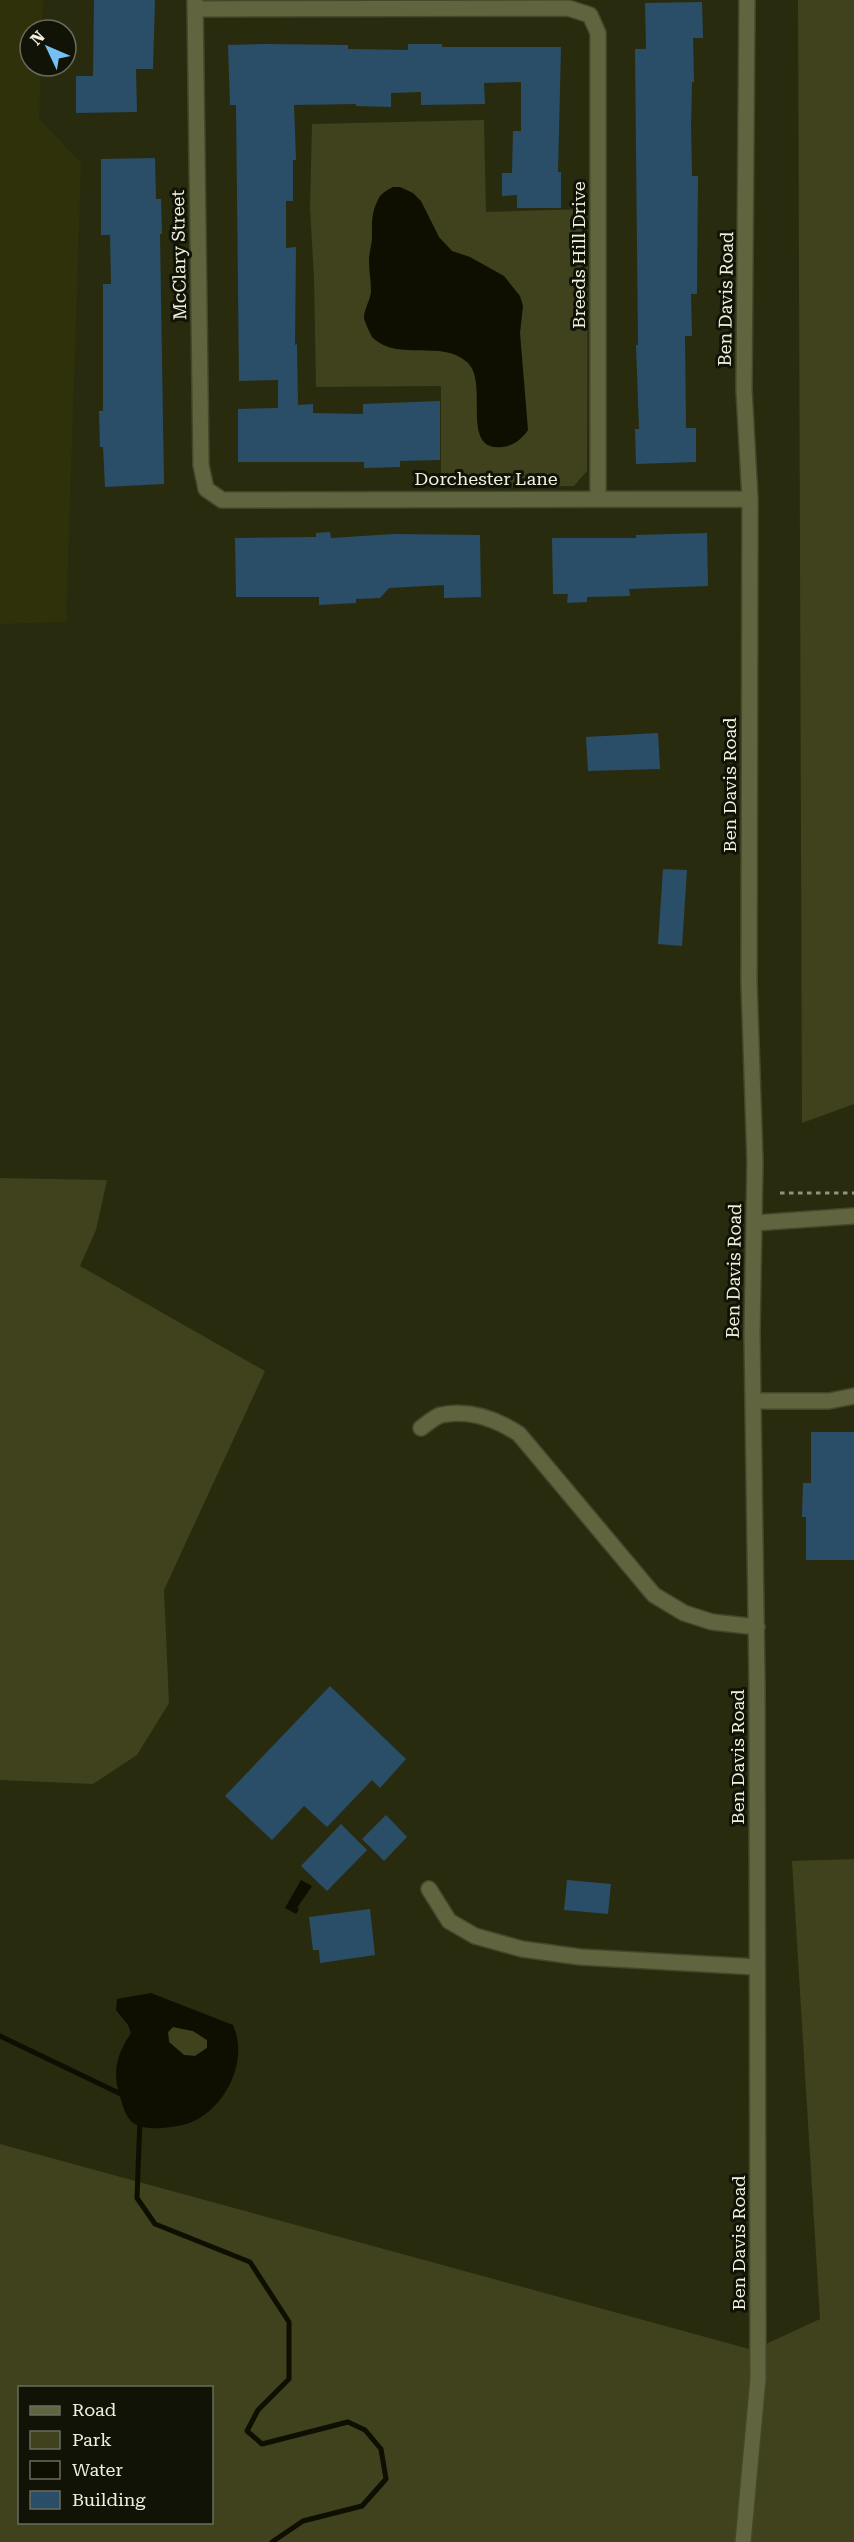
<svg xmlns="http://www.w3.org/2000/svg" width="854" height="2542" font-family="'Roboto Serif',serif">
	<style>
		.built { fill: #2f310b }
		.green { fill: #3f421c; fill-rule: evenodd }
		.water { fill: #0e0f00; fill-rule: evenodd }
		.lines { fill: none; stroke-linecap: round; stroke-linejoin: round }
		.stream { stroke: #0e0f00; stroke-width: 5 }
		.building { fill: #2a4e68 }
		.minor-casing { stroke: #45472b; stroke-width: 18 }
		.path { stroke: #91937c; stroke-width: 3; stroke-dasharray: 4.5 4.5; stroke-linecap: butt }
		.minor { stroke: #60643f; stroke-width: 15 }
		.labels { text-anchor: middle; stroke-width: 6; stroke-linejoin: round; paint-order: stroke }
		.street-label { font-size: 18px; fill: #eff1df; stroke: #121307 }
	</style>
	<rect width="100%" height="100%" fill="#292b0e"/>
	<path class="built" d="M0 0H43L42 30H30V66H41L39 119 81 163 66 622 0 624Z"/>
	<path class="green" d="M798 0H854V1104L802 1123Z
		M484 120 486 212 588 209 587 471 574 486 441 487V386L316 387 314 277 310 208 312 124Z
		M0 1178 107 1180 96 1230 80 1266 265 1371 164 1590 169 1703 137 1755 93 1784 0 1780Z
		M854 1859V2542H0V2144L753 2350 820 2319 792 1861ZM20 2388H212V2522H20Z
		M173 2027 193 2031 207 2040V2048L195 2056 184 2055 169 2042 168 2032Z"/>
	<path class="water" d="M393 187H400L413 193 421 201 439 237 452 251 470 257 504 276 520 296 523 306 520 333 528 430C522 439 513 446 502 447 459 452 490 382 467 362 441 339 399 362 373 338 371 336 364 320 364 318 364 309 370 301 371 292 371 281 369 270 369 260 369 252 372 245 372 237 372 225 371 214 377 202 380 194 385 191 393 187Z
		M301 1880 312 1886 297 1908 299 1909 296 1914 285 1908Z
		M151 1993 233 2025C248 2058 229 2101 198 2119 188 2125 173 2127 162 2128 153 2129 139 2128 132 2122 124 2115 122 2102 119 2093 112 2069 118 2053 131 2033L128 2025 116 2010 117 1999ZM173 2027 193 2031 207 2040V2048L195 2056 184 2055 169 2042 168 2032Z"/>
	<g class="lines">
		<path class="stream" d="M0 2036 123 2095
			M140 2118 137 2198 155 2224 250 2262 289 2322V2379L258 2410 247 2431 262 2444 348 2422 365 2430 381 2449 386 2479 362 2506 303 2521 272 2542"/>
	</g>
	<path class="building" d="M94 0H155L153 69H136L137 112 76 113V76H93Z
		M702 2 703 38H693L694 82H692L691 126 692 176H698L697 294H691L692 336H685L686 428H696V462L636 464 635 429H639L636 345H638L635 49H646L645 3Z
		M265 44 348 45V49L408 50V44H442V47H561L558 172H561V208H517V195L502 196V173H512L513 131H521V82L484 83 485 104 421 105V92L391 93V107L356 106V104L294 105 296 160H293V201H286V248L296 247 295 345 297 344 298 405 313 404V413L363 414V404L440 401V460L400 461V467L364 468V462H238V409L278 408V380L239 381 236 105H230L228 45Z
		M155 158 156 199H161L162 234H160L164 484 105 487 103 447H100L99 411H103V284H111L110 235H101V159Z
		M330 532 331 538 394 534 480 535 481 597 444 598V585L389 588 380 598 356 599V603L319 605V597H236L235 538 316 537V533Z
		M707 533 708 586 629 589 630 596 587 597V602L567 603 568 594H553L552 538H636V535Z
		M658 733 660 769 588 771 586 737Z
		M663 869 687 870 682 946 658 944Z
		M811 1432H854V1560H806V1517H802L803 1483H811Z
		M330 1686 406 1759 380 1788 372 1780 327 1827 304 1806 272 1840 225 1796Z
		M386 1815 407 1837 384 1861 362 1839Z
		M341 1824 367 1850 327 1891 301 1866Z
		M567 1880 611 1884 608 1914 564 1910Z
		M370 1909 375 1955 320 1963 319 1950H313L309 1917Z"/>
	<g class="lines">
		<g class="minor-casing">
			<path id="minor" d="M195 0 201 465 206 489 222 500 750 499
				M196 9 568 8 590 15 598 33V498
				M754 1223 854 1216
				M753 1401H829L854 1396
				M421 1428C427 1424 434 1417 441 1415 470 1409 496 1419 519 1434L654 1595 684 1613 712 1622 757 1627
				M429 1889 449 1921 475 1936 522 1949 580 1957 757 1967
				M743 2542 758 2379 757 1683 752 1334 755 1161 749 983 750 499 744 390 747 0"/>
		</g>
		<path class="path" d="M780 1193H854"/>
		<use href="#minor" class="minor"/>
	</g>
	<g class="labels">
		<g class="street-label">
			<text transform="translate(179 255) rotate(-91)" y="6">McClary Street</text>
			<text transform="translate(579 255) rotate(-90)" y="6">Breeds Hill Drive</text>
			<text transform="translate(726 299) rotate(-89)" y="6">Ben Davis Road</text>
			<text x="486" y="485">Dorchester Lane</text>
			<text transform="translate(730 785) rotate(-90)" y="6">Ben Davis Road</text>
			<text transform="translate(734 1271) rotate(-89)" y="6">Ben Davis Road</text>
			<text transform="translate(738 1757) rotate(-90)" y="6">Ben Davis Road</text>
			<text transform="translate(739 2243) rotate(-90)" y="6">Ben Davis Road</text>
		</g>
	</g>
	<rect x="18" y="2386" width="195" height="138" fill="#121307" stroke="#6a6c5d" stroke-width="1.5"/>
	<rect x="30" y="2406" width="30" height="9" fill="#60643f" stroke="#6a6c5d" stroke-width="1.5"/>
	<text x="72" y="2416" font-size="18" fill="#eff1df">Road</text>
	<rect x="30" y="2431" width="30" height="18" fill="#3f421c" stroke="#6a6c5d" stroke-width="1.5"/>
	<text x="72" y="2446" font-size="18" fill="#eff1df">Park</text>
	<rect x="30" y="2461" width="30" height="18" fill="#0e0f00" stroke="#6a6c5d" stroke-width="1.5"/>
	<text x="72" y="2476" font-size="18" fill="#eff1df">Water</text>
	<rect x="30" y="2491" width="30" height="18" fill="#2a4e68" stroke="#6a6c5d" stroke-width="1.5"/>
	<text x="72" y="2506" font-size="18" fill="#eff1df">Building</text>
	<g transform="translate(48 48) rotate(314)"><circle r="28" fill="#121307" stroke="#6a6c5d" stroke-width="1.5"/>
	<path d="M0-4.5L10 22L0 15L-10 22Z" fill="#75c0f6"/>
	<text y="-9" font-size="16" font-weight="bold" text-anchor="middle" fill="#eff1df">N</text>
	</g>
</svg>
